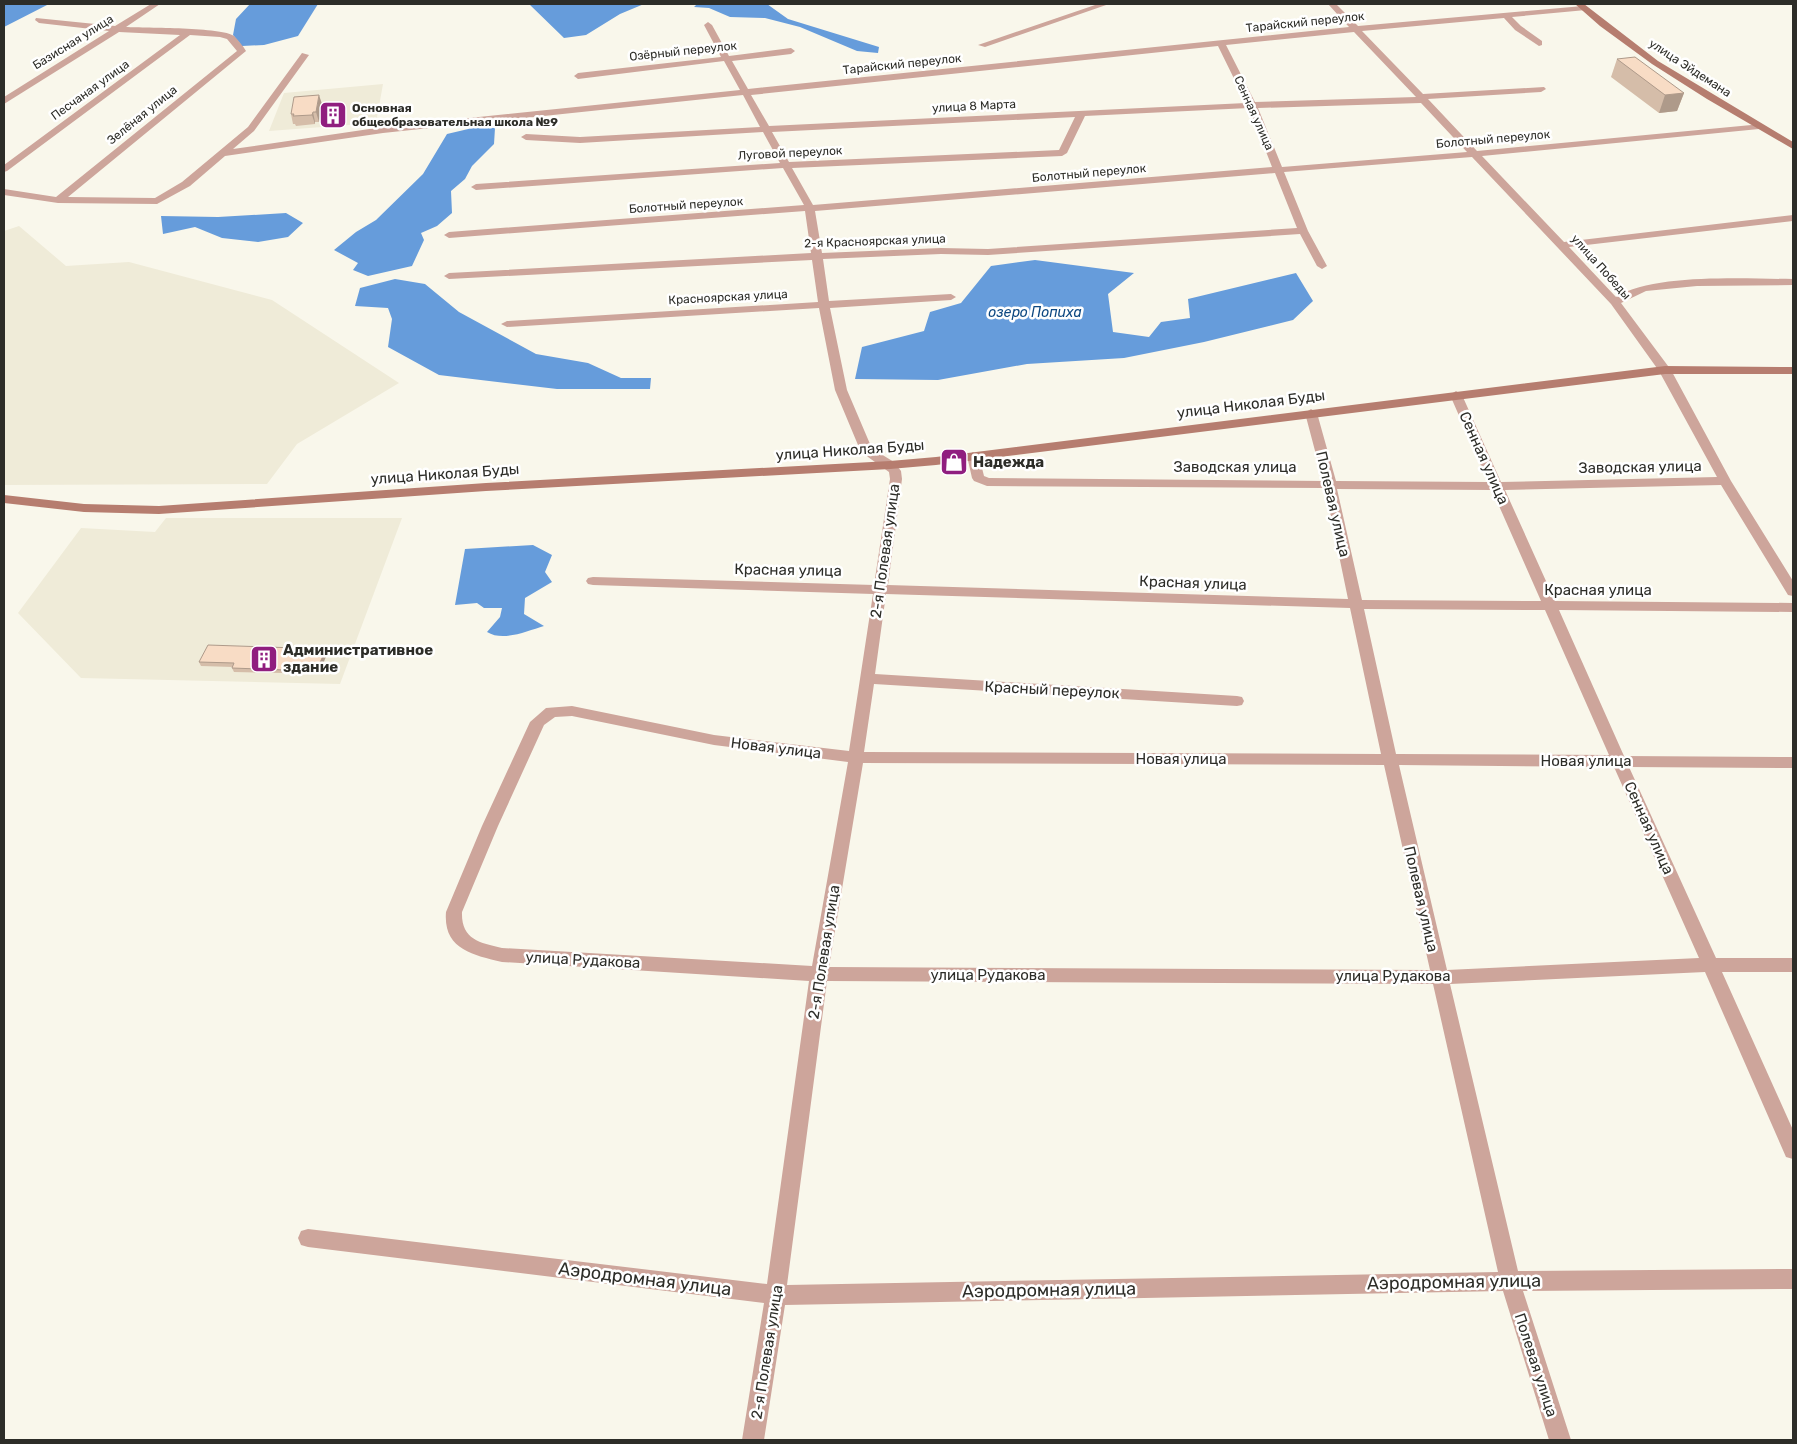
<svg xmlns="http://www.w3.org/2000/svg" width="1797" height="1444" font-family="Rubik,sans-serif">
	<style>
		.built { fill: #efebd8 }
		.water { fill: #669cdb }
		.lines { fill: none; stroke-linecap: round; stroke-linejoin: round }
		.street { fill: #cda59b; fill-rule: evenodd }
		.secondary { fill: #b67d6f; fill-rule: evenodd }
		.wall { fill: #d5bda9 }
		.shaded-wall { fill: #ae9a8a }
		.building { fill: #f8dcc5; stroke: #ae9a8a }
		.labels { text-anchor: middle; stroke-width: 5; stroke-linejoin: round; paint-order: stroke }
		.far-street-label { font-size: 12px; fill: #2d2d28; stroke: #fff }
		.far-poi-label { font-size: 12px; font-weight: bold; fill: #2d2d28; stroke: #fff; text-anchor: start }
		.far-water-label { font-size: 14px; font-style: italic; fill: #0d4881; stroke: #fff }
		.street-label { font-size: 15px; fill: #2d2d28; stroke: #fff }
		.poi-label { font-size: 15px; font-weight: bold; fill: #2d2d28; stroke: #fff; text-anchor: start }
		.near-street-label { font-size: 18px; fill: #2d2d28; stroke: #fff }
	</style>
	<rect width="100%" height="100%" fill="#f9f7eb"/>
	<path class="built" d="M383 84 376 123 269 131 284 93Z
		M19 226 66 266 129 262 272 300 399 383 297 444 267 484 4 485V231Z
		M166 518H402L340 684 81 678 18 613 81 528 155 532Z"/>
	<path class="water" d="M4 4H49L4 27Z
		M250 4H318L298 36 264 45 242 46 233 35 236 19Z
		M529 4H644L620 14 586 35 564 38Z
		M697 4H767L788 19 879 47 878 53 857 51 800 27 765 18 730 17 709 8 694 7Z
		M481 126 495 128 494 144 472 166 465 179 451 191 452 213 437 226 421 233 424 240 412 266 368 276 353 270 358 263 334 250 356 232 376 220 423 174 447 134Z
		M286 213 303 223 288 237 258 242 222 238 195 227 163 234 161 216 218 217Z
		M1035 260 1134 273 1108 294 1113 332 1149 337 1161 322 1190 318 1188 299 1296 273 1313 301 1293 320 1204 342 1124 358 1027 364 938 380 855 379 862 347 924 331 930 312 961 303 991 266Z
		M395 279 425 284 459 312 536 354 588 363 621 378H651L650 389H557L439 375 388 347 392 319 388 308 355 306 360 288Z
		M533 545 552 555 545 572 552 582 525 598 524 614 544 626C527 631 503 642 487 632L500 617 502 608H484L477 603 455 605 465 549Z"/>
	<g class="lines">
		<path class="street" d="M151 4H160L126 27C146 28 222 27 234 36 238 40 243 46 246 51L68 197 155 198 182 182 248 127 302 53 309 55 254 131 233 149 383 127 740 90 724 61 578 79 574 76 578 73 721 57 704 25 708 22 712 25 729 56 791 48 795 51 791 54 732 61 748 89 1349 27 1328 4H1336L1358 26 1583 6H1586V10L1512 17 1521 26 1542 41V45L1539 46 1515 30 1504 18 1362 31 1423 94 1544 87 1546 89 1541 92 1428 99 1477 151 1762 124 1764 126 1759 129 1482 156 1564 242 1793 215V221L1569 247 1616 297C1654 273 1747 279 1793 279V285L1697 286 1646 291 1621 303 1671 370 1731 481 1793 581V596L1788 595 1721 485 1505 490 1555 601 1793 603V612L1559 610 1624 756 1793 757V768L1629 767 1716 958H1793V972H1722L1793 1130V1159L1786 1157 1705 972 1450 984 1518 1271 1793 1269V1289L1523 1291 1571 1440H1549L1503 1291 785 1305 764 1440H742L764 1303 308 1247 301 1245 298 1238 301 1231 308 1229 767 1284 809 981 502 962C472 955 443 949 446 912L482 826 530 722 546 708 572 706 714 735 849 751 873 594 593 585 588 584 586 581 588 578 593 577 874 585 890 479 889 472 868 457 858 445 835 390 819 308 507 327 501 324 507 321 818 302 812 260 449 279 444 276 449 273 811 253 805 211 449 238 444 235 449 232 804 205 783 168 476 190 471 187 476 184 780 163 763 132 580 143 526 140 521 137 526 134 580 137 760 127 743 95 383 133 225 156 190 186 157 204 58 203 4 195V189L56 197 237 51 227 39 220 37 190 35 7 171 4 172V165L180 35 119 32 4 104V97L109 31 39 23 35 20 36 18 115 26ZM1354 32 1416 97 1255 102 1226 45ZM1218 46 1246 103 769 126 751 95ZM1421 103 1467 152 1282 167 1258 108ZM1249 108 1272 167 813 205 792 168 1062 156 1067 153 1085 116ZM1075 117 1059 150 789 162 772 132ZM1472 157 1611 304 1659 371 1717 477 1501 482 1462 395 1456 391 1450 395 1488 482 1336 481 1317 413 1311 409 1305 413 1323 481 989 478 984 476 979 456 973 452 967 456 972 478 974 481 987 486 1325 488 1348 599 888 585 902 479 901 471 894 462 876 451 870 444 847 390 830 308 951 300 956 297 951 294 829 301 823 259 941 254 988 255 1300 234 1317 266 1322 269 1327 266 1308 231 1284 172ZM1275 173 1297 228 988 249 941 248 822 253 815 211ZM1337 489 1492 490 1541 601 1362 600ZM886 594 1350 608 1381 754 864 752 874 684 1237 706 1242 705 1244 701 1242 697 1237 696 875 674ZM1364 609 1545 610 1609 755 1396 754ZM572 716 714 745 848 762 812 966 502 948C479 943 461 939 462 912L498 826 544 725 555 717ZM863 763 1384 765 1430 970 829 967ZM1399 765 1614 767 1699 958 1447 970ZM827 981 1433 984 1498 1272 787 1285Z
			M1098 4H1109L985 47 978 45Z"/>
		<path class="secondary" d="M1575 4H1584L1658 61 1793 142V149L1707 99 1652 64 1600 26Z
			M1665 366 1793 367V374H1665L936 465 890 469 486 491 159 514 84 512 4 503V495L84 504 159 506 486 483 890 461 936 457Z"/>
	</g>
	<path class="wall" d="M1617 59 1684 93 1677 111 1659 113 1611 77Z
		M322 104 319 122H315V124L296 126 295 124H293L291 114Z
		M326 649 328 652 321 668 289 667 286 673 234 672 232 668 233 667 201 666 199 662Z"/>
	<path class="shaded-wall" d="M1684 93 1677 111 1659 113 1665 95Z
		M319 95 322 104 319 122 316 112Z
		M313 112 315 122V124L312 115Z
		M326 649 328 652 321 668 319 665Z
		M287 664 289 667 286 673 285 670Z"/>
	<path class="building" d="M1635 57 1684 93 1665 95 1617 59Z
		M319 95 316 112H313L312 115 293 116 294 114H291L294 97Z
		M208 645 326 649 319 665 287 664 285 670 232 668 234 663 199 662Z"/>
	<defs>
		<g id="building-square" transform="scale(1.4375)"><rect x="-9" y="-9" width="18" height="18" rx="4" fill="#901e7f" stroke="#fff"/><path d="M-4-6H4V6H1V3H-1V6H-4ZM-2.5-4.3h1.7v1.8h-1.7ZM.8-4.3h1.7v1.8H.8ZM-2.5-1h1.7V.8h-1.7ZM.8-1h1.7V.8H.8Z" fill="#fff"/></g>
		<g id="shop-square" transform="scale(1.4375)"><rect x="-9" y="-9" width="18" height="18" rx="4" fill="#901e7f" stroke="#fff"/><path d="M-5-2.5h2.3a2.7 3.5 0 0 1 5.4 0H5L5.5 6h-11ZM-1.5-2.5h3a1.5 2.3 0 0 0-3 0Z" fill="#fff"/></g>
	</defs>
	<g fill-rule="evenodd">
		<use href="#building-square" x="333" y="115"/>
		<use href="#shop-square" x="954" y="462"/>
		<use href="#building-square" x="264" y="659"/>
	</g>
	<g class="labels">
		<g class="far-street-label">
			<text transform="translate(1305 22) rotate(-6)" y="4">Тарайский переулок</text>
			<text transform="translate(73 42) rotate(-32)" y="4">Базисная улица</text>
			<text transform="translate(683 51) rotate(-6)" y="4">Озёрный переулок</text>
			<text transform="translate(902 64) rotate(-6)" y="4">Тарайский переулок</text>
			<text transform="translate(1690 68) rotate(33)" y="4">улица Эйдемана</text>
			<text transform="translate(90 90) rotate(-36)" y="4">Песчаная улица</text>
			<text transform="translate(974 106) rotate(-3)" y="4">улица 8 Марта</text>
			<text transform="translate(1254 113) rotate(66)" y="4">Сенная улица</text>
			<text transform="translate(142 115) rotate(-39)" y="4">Зелёная улица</text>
			<text transform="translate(1493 139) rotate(-5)" y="4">Болотный переулок</text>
			<text transform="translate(790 153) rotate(-3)" y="4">Луговой переулок</text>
			<text transform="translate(1089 173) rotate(-5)" y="4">Болотный переулок</text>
			<text transform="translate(686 205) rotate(-4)" y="4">Болотный переулок</text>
			<text transform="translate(875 241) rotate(-2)" y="4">2-я Красноярская улица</text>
			<text transform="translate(1601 267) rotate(48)" y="4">улица Победы</text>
			<text transform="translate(728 297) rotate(-3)" y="4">Красноярская улица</text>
		</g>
		<g class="far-poi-label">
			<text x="352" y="112">Основная<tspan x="352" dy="14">общеобразовательная школа №9</tspan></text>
		</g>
		<g class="far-water-label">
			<text x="1035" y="317">озеро Попиха</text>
		</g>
		<g class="street-label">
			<text transform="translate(1251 404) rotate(-7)" y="5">улица Николая Буды</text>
			<text transform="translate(850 450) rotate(-4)" y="5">улица Николая Буды</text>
			<text transform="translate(1484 458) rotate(66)" y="5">Сенная улица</text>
			<text x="1235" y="472">Заводская улица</text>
			<text transform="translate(1640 467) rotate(-1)" y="5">Заводская улица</text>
			<text transform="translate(445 474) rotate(-4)" y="5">улица Николая Буды</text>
			<text transform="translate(1333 504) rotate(77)" y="5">Полевая улица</text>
			<text transform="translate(885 551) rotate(-82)" y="5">2-я Полевая улица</text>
			<text transform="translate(788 570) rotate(1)" y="5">Красная улица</text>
			<text transform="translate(1193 583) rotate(2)" y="5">Красная улица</text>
			<text x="1598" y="595">Красная улица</text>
			<text transform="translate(1052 690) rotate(3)" y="5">Красный переулок</text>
			<text transform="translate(776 748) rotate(7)" y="5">Новая улица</text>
			<text x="1181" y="764">Новая улица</text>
			<text x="1586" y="766">Новая улица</text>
			<text transform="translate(1649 828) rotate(66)" y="5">Сенная улица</text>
			<text transform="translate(1421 899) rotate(77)" y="5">Полевая улица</text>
			<text transform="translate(824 952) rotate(-81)" y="5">2-я Полевая улица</text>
			<text transform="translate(583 960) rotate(3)" y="5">улица Рудакова</text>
			<text x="988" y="980">улица Рудакова</text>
			<text x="1393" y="981">улица Рудакова</text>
			<text transform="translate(767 1352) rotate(-81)" y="5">2-я Полевая улица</text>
			<text transform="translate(1536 1365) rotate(72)" y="5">Полевая улица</text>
		</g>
		<g class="poi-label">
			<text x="973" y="467">Надежда</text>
			<text x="283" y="655">Административное<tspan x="283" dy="17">здание</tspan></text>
		</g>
		<g class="near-street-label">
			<text transform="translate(645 1279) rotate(7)" y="6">Аэродромная улица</text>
			<text transform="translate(1454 1282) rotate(-1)" y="6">Аэродромная улица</text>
			<text transform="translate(1049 1290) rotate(-1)" y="6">Аэродромная улица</text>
		</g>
	</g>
	<rect width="1797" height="1444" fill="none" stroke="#2d2d28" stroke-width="10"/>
</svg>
